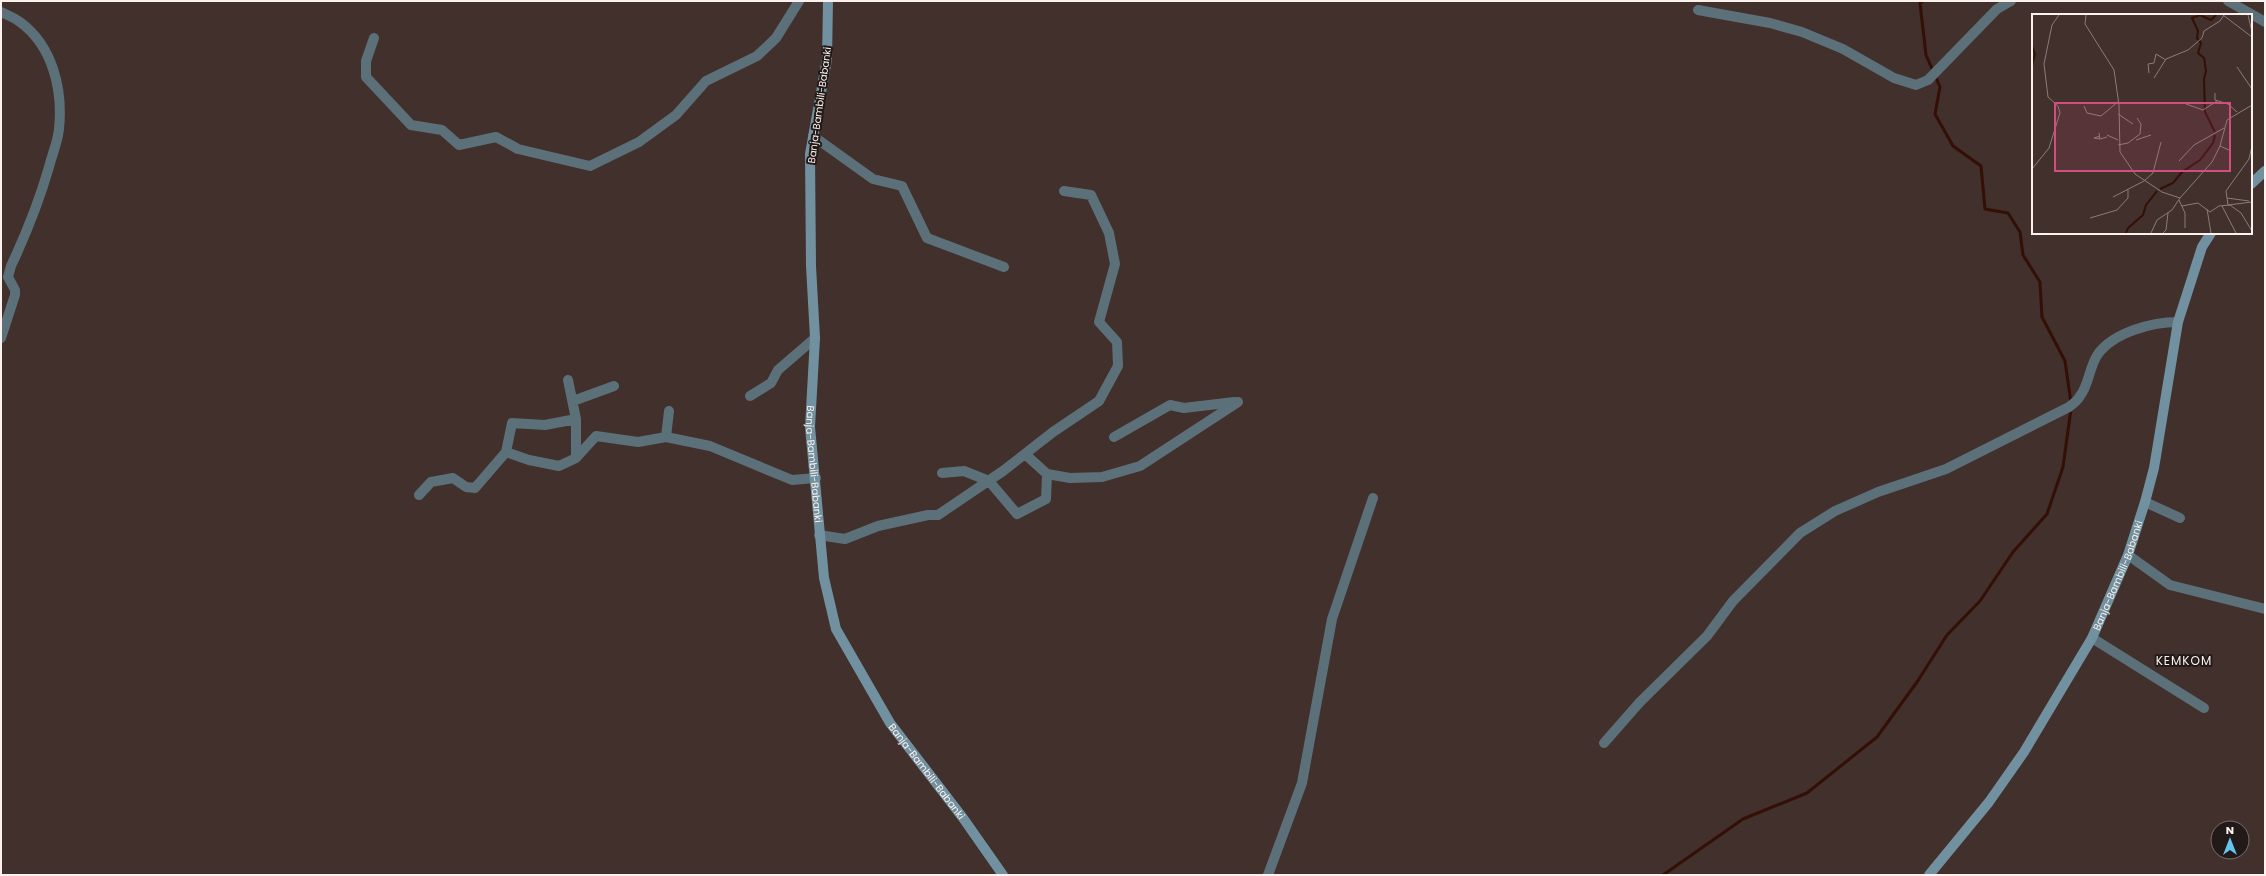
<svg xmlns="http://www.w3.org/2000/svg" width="2266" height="876" font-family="Poppins,sans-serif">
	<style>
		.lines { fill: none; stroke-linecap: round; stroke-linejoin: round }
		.stream { stroke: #340f05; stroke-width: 3 }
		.street { stroke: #5c7079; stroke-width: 10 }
		.secondary { stroke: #7191a0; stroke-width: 10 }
		.labels { text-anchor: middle; stroke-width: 4; stroke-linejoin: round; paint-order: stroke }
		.street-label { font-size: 10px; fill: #fcf1ed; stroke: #221a18 }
		.quarter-label { font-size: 12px; letter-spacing: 1px; fill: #fcf1ed; stroke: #221a18 }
		.inset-river { fill: none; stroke: #340f05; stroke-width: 2 }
		.inset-road { fill: none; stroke: #8c7d79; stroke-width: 1 }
		.view { fill: #d04e80; fill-opacity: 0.15; stroke: #d04e80; stroke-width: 2 }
		.inset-edge { fill: none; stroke: #fcf1ed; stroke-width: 2 }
	</style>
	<rect width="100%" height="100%" fill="#41302b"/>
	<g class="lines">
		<path class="stream" d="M1923 1 1920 3 1926 55 1940 87 1935 114 1953 146 1981 166 1985 209 2008 213 2020 232 2023 255 2040 282 2042 317 2065 361 2071 403
			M1663 875 1743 819 1807 793 1877 737 1917 682 1947 635 1980 601 2013 552 2047 514 2063 467 2071 409"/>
		<path class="street" d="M2228 1 2265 22
			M1698 10 1770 23 1802 32 1843 49 1894 78 1916 85 1928 80 1997 9 2011 1
			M1 12C7 15 15 18 20 22 53 46 63 90 59 129 58 141 52 155 49 167 39 202 26 234 11 266L8 277 15 290V295L1 338
			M374 38 366 61V77L411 125 442 130 459 145 496 137 518 149 590 166 639 142 676 115 706 81 757 56 776 38 799 1
			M813 136 873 179 902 186 927 238 1004 267
			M568 380 576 419V458L596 436 638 442 666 437
			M750 396 771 383 778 370 815 338
			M573 401 614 386
			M669 411 666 437 710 446 792 480 816 478
			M1114 437 1170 405 1184 408 1234 402
			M576 458 559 466 529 460 506 452 512 423 545 425 576 419
			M942 473 964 471 989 481 1017 514 1046 499 1047 474 1025 454
			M1047 474 1070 478 1102 477 1140 466 1238 402
			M419 495 431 482 453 478 466 487 475 488 506 452
			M2145 502 2180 518
			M819 535 845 539 878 526 928 515H938L1003 471 1053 432 1099 401 1118 366 1117 342 1099 322 1115 264 1109 233 1091 195 1064 191
			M2128 555 2170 585 2265 609
			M2092 638 2204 708
			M1604 743 1640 702 1707 636 1733 601 1800 533 1835 511 1878 492 1946 469 2069 407C2073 404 2078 400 2080 396 2089 385 2089 367 2098 354 2114 332 2153 322 2178 322
			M1268 875 1302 783 1332 619 1373 498"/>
		<g class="secondary">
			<path id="s1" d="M828 1 827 59 810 154 811 266 815 338 810 427 824 578 836 629 890 723 963 818 1003 875"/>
			<path d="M2251 184 2265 171"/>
			<path id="s2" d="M1929 875 1989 802 2024 752 2092 638 2128 555 2145 502 2154 468 2178 322 2202 247 2211 233"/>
		</g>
	</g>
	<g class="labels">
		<g class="street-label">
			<text transform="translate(819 105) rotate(-82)" y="4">Banja-Bambili-Babanki</text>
			<text dy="4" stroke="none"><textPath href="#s1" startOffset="465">Banja-Bambili-Babanki</textPath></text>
			<text dy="4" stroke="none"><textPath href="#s2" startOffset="356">Banja-Bambili-Babanki</textPath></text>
			<text dy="4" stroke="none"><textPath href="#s1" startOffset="801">Banja-Bambili-Babanki</textPath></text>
		</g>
		<g class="quarter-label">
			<text x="2184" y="665">KEMKOM</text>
		</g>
	</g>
	<g transform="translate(2032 14)">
		<rect width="220" height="220" fill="#41302b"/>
		<path class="inset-river" d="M0 32 3 40 0 52M183 118 173 98 172 65 174 57 172 44 166 39 169 29 165 24 166 17 160 4 168 1 179 6 184 1M128 175 141 169 150 158 168 146 181 129 183 121M94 219 96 214 111 201 114 191 125 177"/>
		<path class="inset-road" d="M54 1 53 10 82 56 87 91 88 138 103 160 130 178 148 184 180 148 188 132 195 106 220 91M191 1 220 23M216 1 220 18M205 53 220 75M117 59 116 50 122 49 124 40 134 46M122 64 134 45 156 36 170 24 172 17 188 7 192 1M183 79V86L196 90 205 98M154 90 171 96 185 87M52 92 55 99 69 102 87 87M86 100 101 110M67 119 68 125 75 123M75 121 86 126M68 125 62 124 68 122M104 126 119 121M86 131 96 129 108 120 109 110 105 104M188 132 199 137M220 132 217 145 194 177 196 191 220 188M147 147 162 131 192 114M0 155 17 134 28 99 26 92 16 83 12 50 20 11 27 1M112 167 121 159 129 128M81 183 112 167M195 184 217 187M147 186 153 199V214M150 192 166 189 178 198 187 192 198 191 209 199 220 217M190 192 204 219M175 195 179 219M58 204 85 196 96 184V176M119 219 125 206 140 196 148 184M131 219 134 216 136 199"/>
		<path class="view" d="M23 89H198V157H23Z"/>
		<rect width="220" height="220" class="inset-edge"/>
	</g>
	<rect width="2266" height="876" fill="none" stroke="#fcf1ed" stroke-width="4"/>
	<g transform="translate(2230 840)"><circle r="19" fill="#221a18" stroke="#79706d"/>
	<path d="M0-3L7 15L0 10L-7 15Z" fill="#65c5ee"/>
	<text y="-6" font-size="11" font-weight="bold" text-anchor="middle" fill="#fcf1ed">N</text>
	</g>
</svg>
